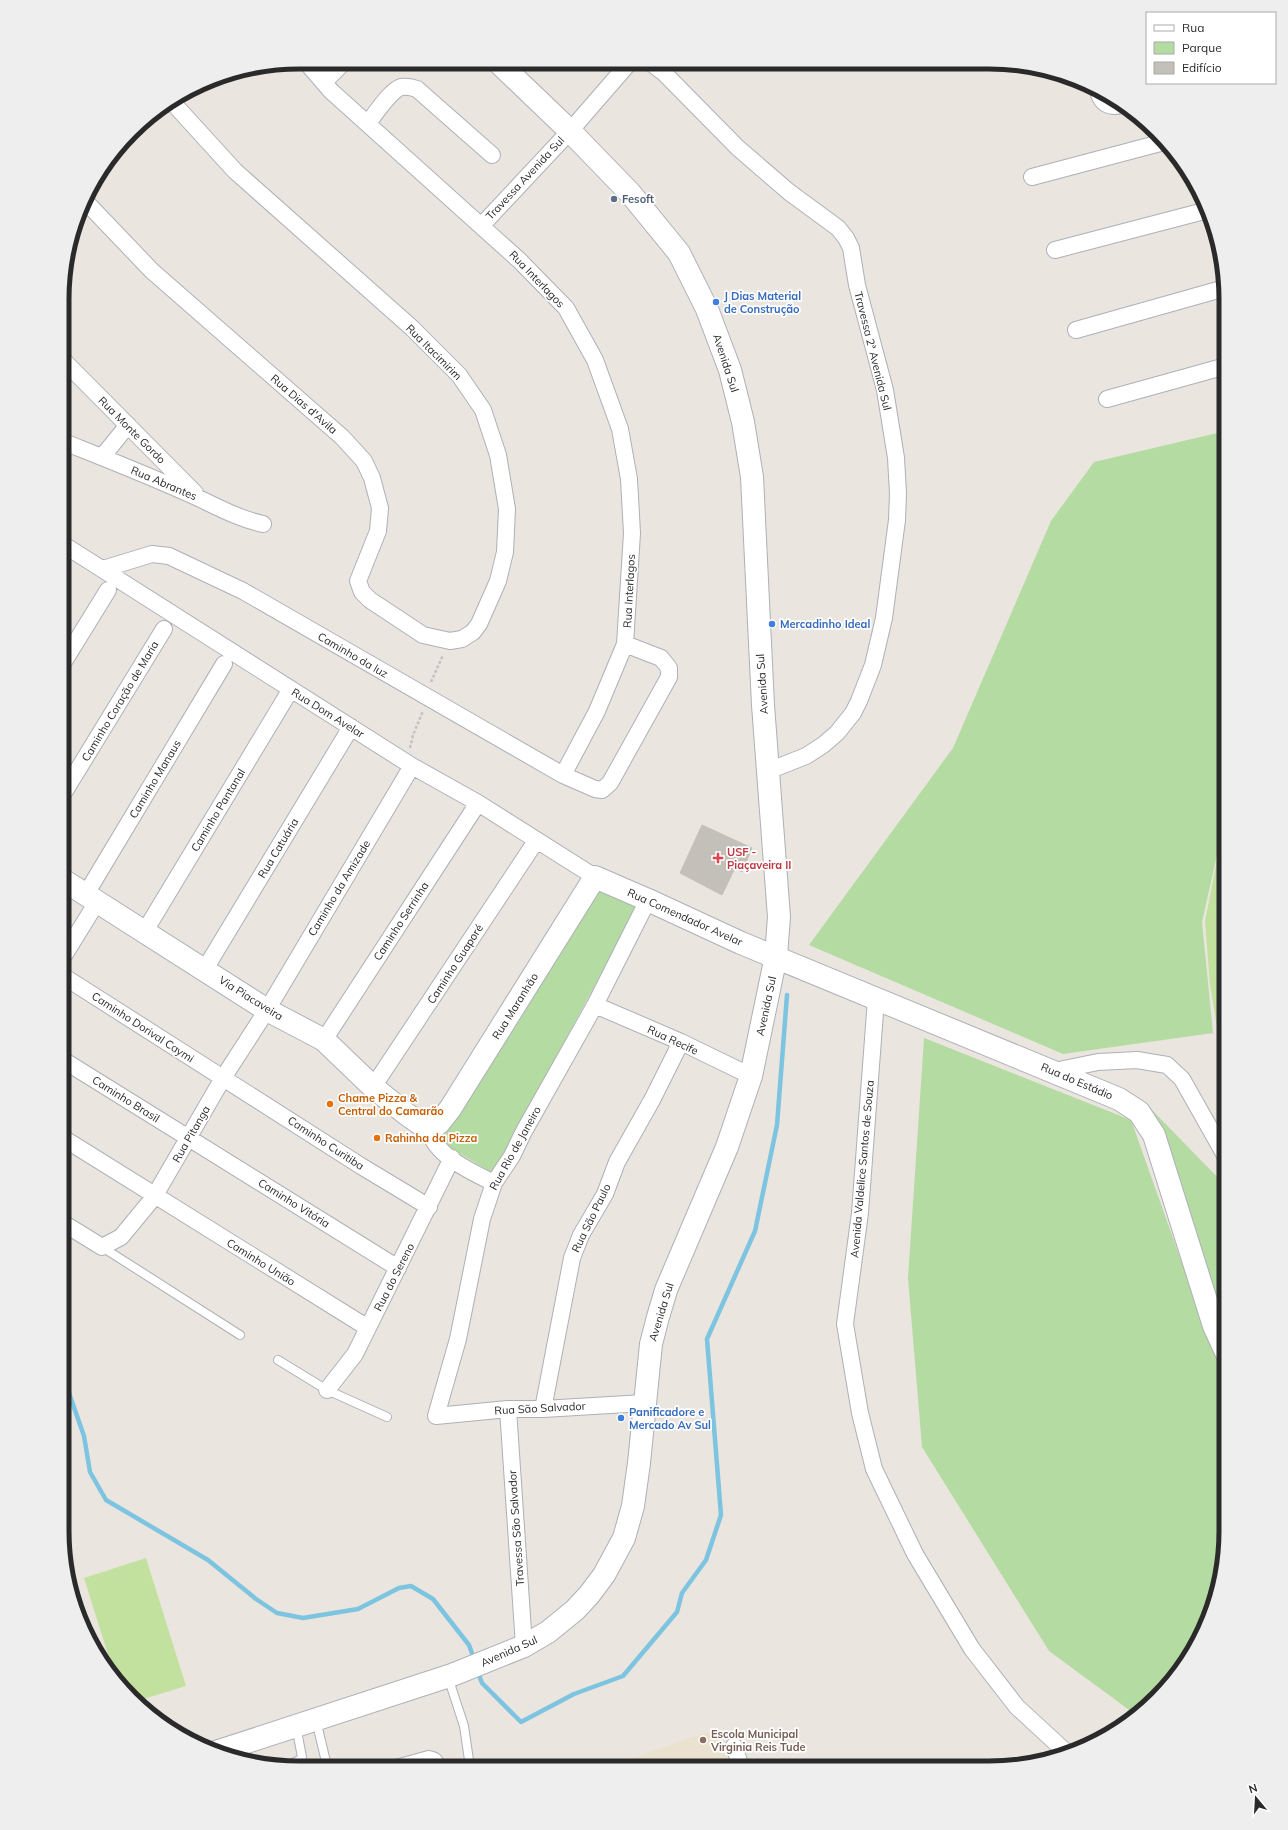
<svg xmlns="http://www.w3.org/2000/svg" width="1288" height="1830" font-family="Mulish,sans-serif">
	<style>
		.education { fill: #eae2cf }
		.green { fill: #b4dba1 }
		.pitch { fill: #c3e19e }
		.lines { fill: none; stroke-linecap: round; stroke-linejoin: round }
		.stream { stroke: #7dc4e0; stroke-width: 4.5 }
		.building { fill: #c3bfb9; stroke: #c6c1b8 }
		.lane-casing { stroke: #aeb0b9; stroke-width: 10 }
		.street-casing { stroke: #aeb0b9; stroke-width: 18 }
		.secondary-casing { stroke: #aeb0b9; stroke-width: 24 }
		.path { stroke: #c3c3c3; stroke-width: 2.5; stroke-dasharray: 3 2; stroke-linecap: butt }
		.lane { stroke: #fff; stroke-width: 8 }
		.street { stroke: #fff; stroke-width: 16 }
		.secondary { stroke: #fff; stroke-width: 22 }
		.service-dot { fill: #5c6f8a; stroke: #fff; stroke-width: 1.5 }
		.shop-dot { fill: #3f7fe0; stroke: #fff; stroke-width: 1.5 }
		.health-dot { fill: #e0444e; stroke: #fff; stroke-width: 1.5 }
		.food-dot { fill: #e8710a; stroke: #fff; stroke-width: 1.5 }
		.education-dot { fill: #8d6e63; stroke: #fff; stroke-width: 1.5 }
		.labels { text-anchor: middle; stroke-width: 3.5; stroke-linejoin: round; paint-order: stroke }
		.street-label { font-size: 11px; fill: #2a2a2a; stroke: #fff }
		.service-label { font-size: 11px; font-weight: bold; fill: #4e5e75; stroke: #fff; text-anchor: start }
		.shop-label { font-size: 11px; font-weight: bold; fill: #366cbe; stroke: #fff; text-anchor: start }
		.health-label { font-size: 11px; font-weight: bold; fill: #be3a42; stroke: #fff; text-anchor: start }
		.food-label { font-size: 11px; font-weight: bold; fill: #c56008; stroke: #fff; text-anchor: start }
		.education-label { font-size: 11px; font-weight: bold; fill: #785e54; stroke: #fff; text-anchor: start }
		.rim { fill: none; stroke: #2a2a2a; stroke-width: 5 }
	</style>
	<rect width="100%" height="100%" fill="#eae5de"/>
	<path class="education" d="M719 1728 731 1767H624L628 1760Z"/>
	<path class="green" d="M1226 431V815L1202 922 1213 1033 1063 1054 809 945 953 748 1051 521 1094 462Z
		M600 887 639 904 493 1173 440 1142Z
		M924 1038 1131 1120 1215 1356 1226 1368 1225 1547 1213 1607 1186 1663 1145 1709 1136 1715 1049 1651 922 1447 908 1278Z
		M1151 1109 1226 1186V1328Z"/>
	<path class="pitch" d="M1226 839V1081L1210 985 1205 921 1218 855Z
		M146 1558 186 1686 137 1701 121 1687 116 1680 84 1578Z"/>
	<g class="lines">
		<path class="stream" d="M62 1373 84 1436 90 1472 106 1500 208 1560 256 1599 277 1613 303 1618 358 1609 399 1588 411 1586 433 1599 469 1645 474 1659
			M477 1670 482 1683 521 1722 574 1694 623 1676 677 1612 682 1593 706 1560 721 1515 707 1339 755 1231 777 1125 787 995"/>
	</g>
	<path class="building" d="M702 825 752 848 742 872 735 868 722 895 680 873Z"/>
	<g class="lines">
		<g class="lane-casing">
			<path id="lane" d="M102 1247 240 1335
				M278 1360 327 1390 387 1417
				M448 1677 464 1726 470 1767
				M316 1720 327 1766
				M287 1766 301 1759 302 1757 296 1726
				M388 1766 428 1755C436 1756 439 1758 441 1766"/>
		</g>
		<g class="street-casing">
			<path id="street" d="M306 62 331 91 520 261 566 308 595 360 620 429 629 479 632 533 625 644 597 711 563 775
				M651 63 663 72 738 148 789 192 838 228 846 238 851 248 857 285 885 390 896 458 898 493 897 520 884 618 873 665 859 701 853 713 837 733 823 745 806 756 768 771
				M324 82 344 62
				M1098 91C1101 104 1109 108 1122 105
				M368 123C376 113 390 91 401 87 407 86 412 87 417 89L492 155
				M1032 177 1164 142
				M86 202 152 271 342 437 364 461 372 478 380 508 378 531 358 581 362 592 370 600 423 635 450 641 462 639 473 632 479 624 498 581 505 552 507 509 498 455 483 410 459 375 412 328 235 171 173 103
				M482 225 570 131 629 63
				M1055 250 1208 210
				M1076 330 1225 288
				M64 361 195 493
				M1107 399 1226 366
				M64 442C104 458 145 474 185 492 211 503 235 518 263 524
				M102 457 128 425
				M64 545 412 766 478 803 595 877
				M103 569 152 554 169 556 243 591 563 775 595 789 602 790 610 783 669 677V668L661 658 625 644
				M63 663 108 590
				M63 794 164 629
				M86 894 224 664
				M145 931 291 689
				M63 957 97 902
				M205 969 351 727
				M63 976 361 1166 429 1207
				M876 999 860 1213 845 1324 860 1413 874 1469 915 1554 972 1649 1017 1707 1067 1753
				M595 1005 681 1042 751 1076
				M324 1040 478 803
				M63 1060 398 1268
				M1054 1071 1098 1062 1137 1060 1167 1065 1182 1079 1226 1157
				M373 1087 536 841
				M429 1130C435 1156 472 1172 494 1183
				M63 1138 368 1328
				M63 1223 102 1247 121 1237 154 1197 223 1078 267 1010 412 766
				M327 1390 355 1354 452 1158
				M644 1403 543 1409H508L436 1416 458 1339 482 1219 494 1183 512 1156 523 1133 595 1005 648 900
				M508 1409 524 1646
				M543 1409 572 1258 581 1235 605 1194 617 1162 652 1100 681 1042
				M734 1746 741 1767"/>
		</g>
		<g class="secondary-casing">
			<path id="secondary" d="M63 880 267 1010 324 1040 373 1087 405 1113 429 1130 439 1123 450 1109 595 877 648 900 741 943 1119 1099 1139 1112 1154 1135 1214 1326 1226 1352
				M216 1752 452 1675 524 1646 548 1632 575 1610 589 1595 604 1575 624 1538 633 1506 639 1463 651 1344 658 1317 666 1290 727 1147 751 1076 776 956 779 917 763 705 752 477 743 422 730 370 707 309 679 253 630 193 570 131 499 63"/>
		</g>
		<path class="path" d="M431 682 443 655
			M410 748 413 735 423 711"/>
		<use href="#lane" class="lane"/>
		<use href="#street" class="street"/>
		<use href="#secondary" class="secondary"/>
	</g>
	<circle class="service-dot" cx="614" cy="199" r="4"/>
	<g class="shop-dot">
		<circle cx="716" cy="302" r="4"/>
		<circle cx="772" cy="624" r="4"/>
		<circle cx="621" cy="1418" r="4"/>
	</g>
	<path class="health-dot" d="M716 852h4v4h4v4h-4v4h-4v-4h-4v-4h4z"/>
	<g class="food-dot">
		<circle cx="330" cy="1104" r="4"/>
		<circle cx="377" cy="1138" r="4"/>
	</g>
	<circle class="education-dot" cx="703" cy="1740" r="4"/>
	<g class="labels">
		<g class="street-label">
			<text transform="translate(525 178) rotate(-47)" y="4">Travessa Avenida Sul</text>
			<text transform="translate(537 279) rotate(46)" y="4">Rua Interlagos</text>
			<text transform="translate(873 351) rotate(76)" y="4">Travessa 2ª Avenida Sul</text>
			<text transform="translate(434 352) rotate(45)" y="4">Rua Itacimirim</text>
			<text transform="translate(726 363) rotate(72)" y="4">Avenida Sul</text>
			<text transform="translate(304 404) rotate(41)" y="4">Rua Dias d'Avila</text>
			<text transform="translate(132 430) rotate(45)" y="4">Rua Monte Gordo</text>
			<text transform="translate(164 483) rotate(23)" y="4">Rua Abrantes</text>
			<text transform="translate(629 591) rotate(-87)" y="4">Rua Interlagos</text>
			<text transform="translate(353 655) rotate(30)" y="4">Caminho da luz</text>
			<text transform="translate(762 684) rotate(-94)" y="4">Avenida Sul</text>
			<text transform="translate(120 701) rotate(-59)" y="4">Caminho Coração de Maria</text>
			<text transform="translate(328 713) rotate(32)" y="4">Rua Dom Avelar</text>
			<text transform="translate(155 779) rotate(-59)" y="4">Caminho Manaus</text>
			<text transform="translate(218 810) rotate(-59)" y="4">Caminho Pantanal</text>
			<text transform="translate(278 848) rotate(-59)" y="4">Rua Catuária</text>
			<text transform="translate(339 888) rotate(-59)" y="4">Caminho da Amizade</text>
			<text transform="translate(685 917) rotate(24)" y="4">Rua Comendador Avelar</text>
			<text transform="translate(401 921) rotate(-57)" y="4">Caminho Serrinha</text>
			<text transform="translate(455 964) rotate(-57)" y="4">Caminho Guaporé</text>
			<text transform="translate(251 998) rotate(32)" y="4">Via Piacaveira</text>
			<text transform="translate(515 1006) rotate(-58)" y="4">Rua Maranhão</text>
			<text transform="translate(766 1006) rotate(-78)" y="4">Avenida Sul</text>
			<text transform="translate(143 1027) rotate(33)" y="4">Caminho Dorival Caymi</text>
			<text transform="translate(673 1040) rotate(25)" y="4">Rua Recife</text>
			<text transform="translate(1077 1081) rotate(23)" y="4">Rua do Estádio</text>
			<text transform="translate(126 1099) rotate(32)" y="4">Caminho Brasil</text>
			<text transform="translate(191 1134) rotate(-60)" y="4">Rua Pitanga</text>
			<text transform="translate(326 1143) rotate(33)" y="4">Caminho Curitiba</text>
			<text transform="translate(515 1148) rotate(-61)" y="4">Rua Rio de Janeiro</text>
			<text transform="translate(862 1169) rotate(-85)" y="4">Avenida Valdelice Santos de Souza</text>
			<text transform="translate(294 1203) rotate(32)" y="4">Caminho Vitória</text>
			<text transform="translate(591 1218) rotate(-64)" y="4">Rua São Paulo</text>
			<text transform="translate(261 1262) rotate(32)" y="4">Caminho União</text>
			<text transform="translate(394 1277) rotate(-63)" y="4">Rua do Sereno</text>
			<text transform="translate(661 1312) rotate(-73)" y="4">Avenida Sul</text>
			<text transform="translate(540 1408) rotate(-3)" y="4">Rua São Salvador</text>
			<text transform="translate(516 1528) rotate(-94)" y="4">Travessa São Salvador</text>
			<text transform="translate(509 1651) rotate(-24)" y="4">Avenida Sul</text>
		</g>
		<g class="service-label">
			<text x="622" y="203">Fesoft</text>
		</g>
		<g class="shop-label">
			<text x="724" y="300">J Dias Material<tspan x="724" dy="13">de Construção</tspan></text>
			<text x="780" y="628">Mercadinho Ideal</text>
			<text x="629" y="1416">Panificadore e<tspan x="629" dy="13">Mercado Av Sul</tspan></text>
		</g>
		<g class="health-label">
			<text x="727" y="856">USF -<tspan x="727" dy="13">Piaçaveira II</tspan></text>
		</g>
		<g class="food-label">
			<text x="338" y="1102">Chame Pizza &amp;<tspan x="338" dy="13">Central do Camarão</tspan></text>
			<text x="385" y="1142">Rahinha da Pizza</text>
		</g>
		<g class="education-label">
			<text x="711" y="1738">Escola Municipal<tspan x="711" dy="13">Virginia Reis Tude</tspan></text>
		</g>
	</g>
	<path d="M0 0H1288V1830H0ZM299 69H989A230 230 0 0 1 1219 299V1531A230 230 0 0 1 989 1761H299A230 230 0 0 1 69 1531V299A230 230 0 0 1 299 69Z" fill="#eee" fill-rule="evenodd"/>
	<path class="rim" d="M299 69H989A230 230 0 0 1 1219 299V1531A230 230 0 0 1 989 1761H299A230 230 0 0 1 69 1531V299A230 230 0 0 1 299 69Z"/>
	<rect x="1146" y="12" width="130" height="72" fill="#ffffff" stroke="#aaaaaa"/>
	<rect x="1154" y="25" width="20" height="6" fill="#ffffff" stroke="#aaaaaa"/>
	<text x="1182" y="32" font-size="12" fill="#2a2a2a">Rua</text>
	<rect x="1154" y="42" width="20" height="12" fill="#b4dba1" stroke="#aaaaaa"/>
	<text x="1182" y="52" font-size="12" fill="#2a2a2a">Parque</text>
	<rect x="1154" y="62" width="20" height="12" fill="#c3bfb9" stroke="#aaaaaa"/>
	<text x="1182" y="72" font-size="12" fill="#2a2a2a">Edifício</text>
	<g transform="translate(1256 1798) rotate(342)" stroke="#ffffff" stroke-width="3" paint-order="stroke">
	<path d="M0-3L7 15L0 10L-7 15Z" fill="#2a2a2a"/>
	<text y="-6" font-size="11" font-weight="bold" text-anchor="middle" fill="#2a2a2a">N</text>
	</g>
</svg>
